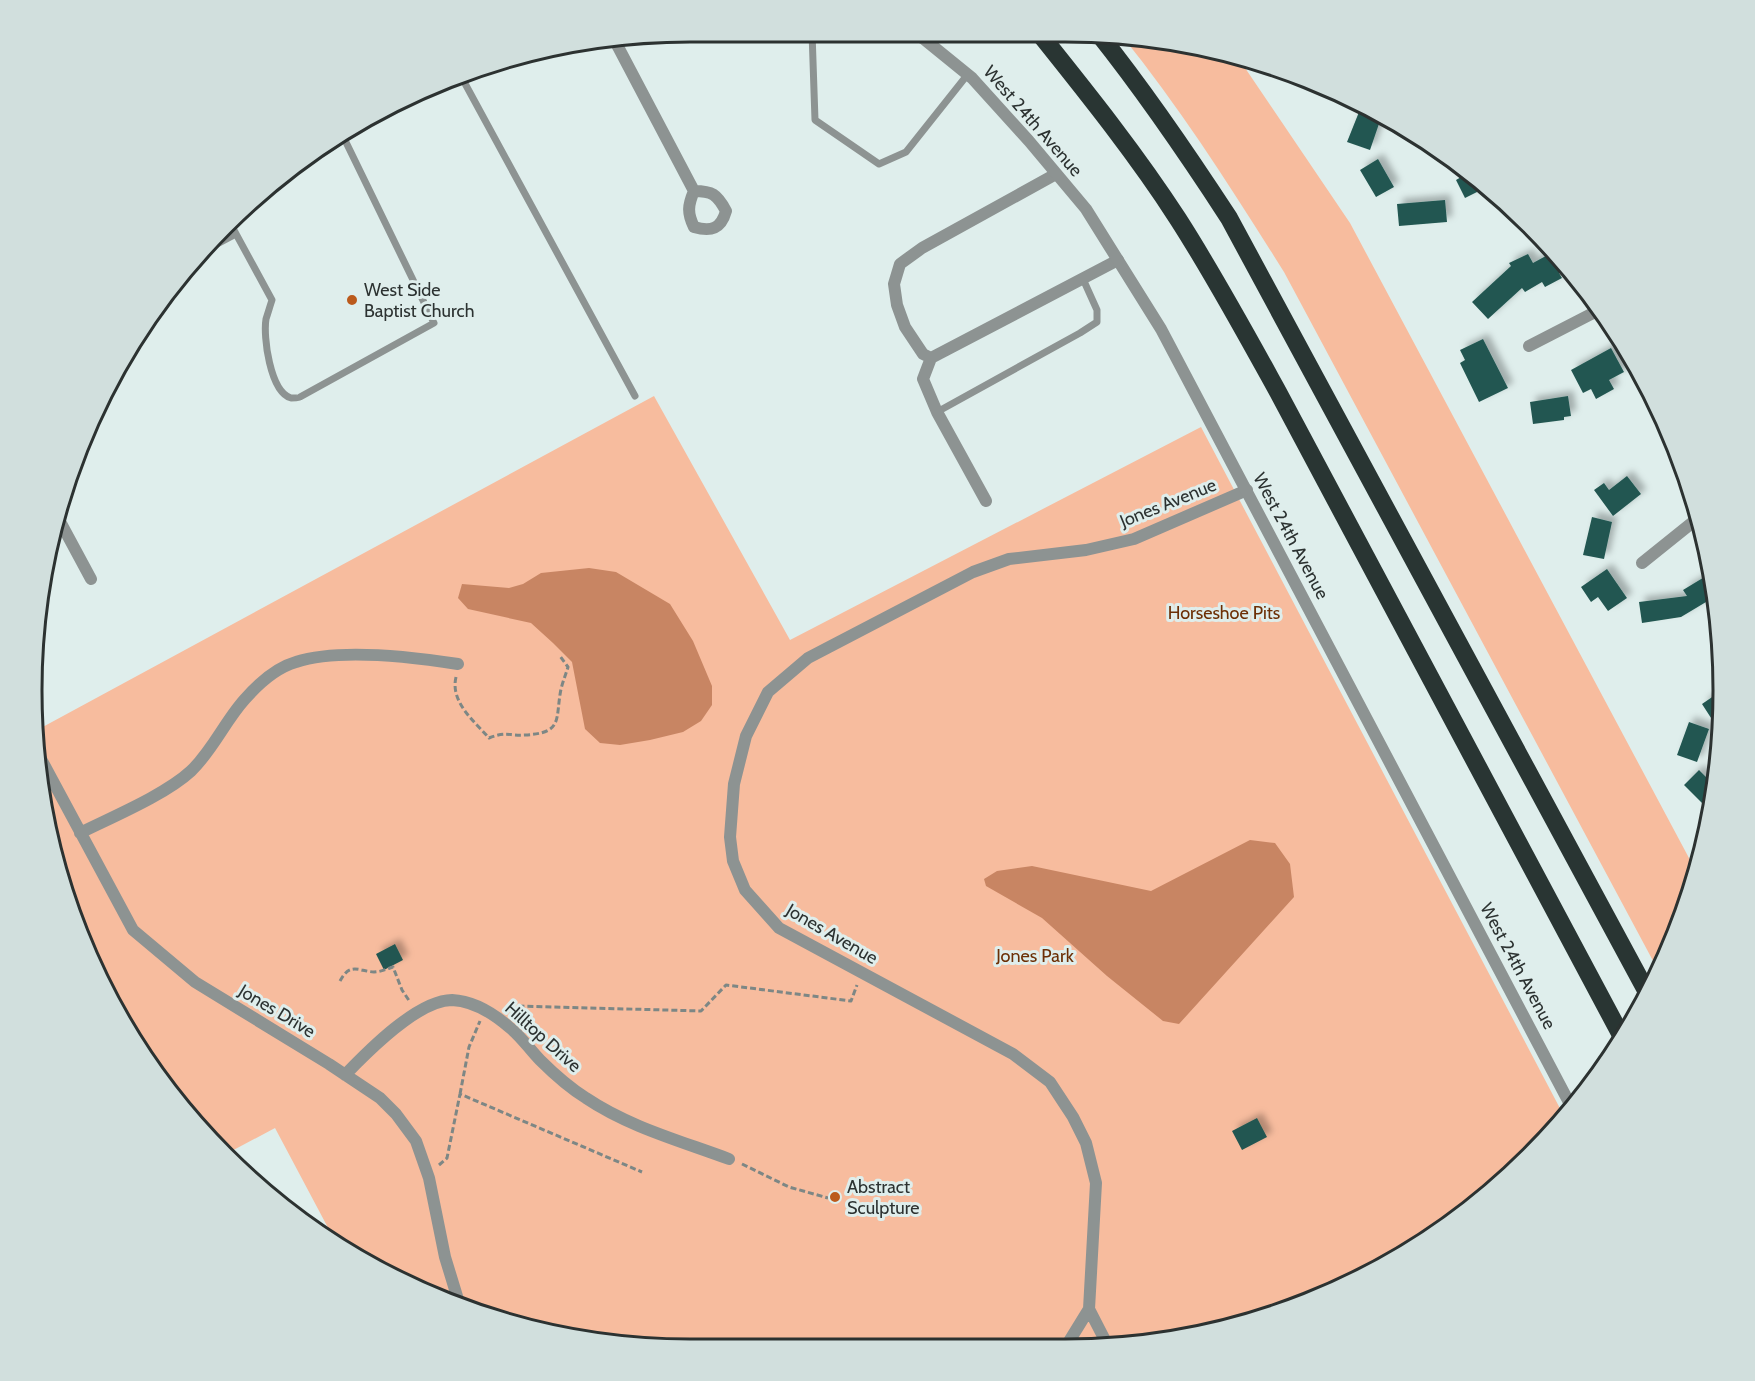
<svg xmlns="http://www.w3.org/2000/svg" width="1755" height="1381" font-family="Cabin,sans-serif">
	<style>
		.green { fill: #f7bc9e }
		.water { fill: #c88563 }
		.building { fill: #225751; filter: url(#shadow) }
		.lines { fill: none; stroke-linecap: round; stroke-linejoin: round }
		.path { stroke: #7d8785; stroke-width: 3; stroke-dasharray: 6 3; stroke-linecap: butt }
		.service { stroke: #8d9392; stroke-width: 7 }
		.minor { stroke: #8d9392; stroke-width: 12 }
		.tertiary { stroke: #8d9392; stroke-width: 12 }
		.motorway { stroke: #293533; stroke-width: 18 }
		.poi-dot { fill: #bb5a1c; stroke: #dfeeec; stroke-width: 2 }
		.labels { text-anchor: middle; stroke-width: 6; stroke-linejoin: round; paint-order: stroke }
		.street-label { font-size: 18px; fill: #2c3231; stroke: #dfeeec }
		.poi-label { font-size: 18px; fill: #2c3231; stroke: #dfeeec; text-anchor: start }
		.park-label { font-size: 18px; fill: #6c2f05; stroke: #dfeeec }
		.rim { fill: none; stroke: #2c3231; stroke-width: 3 }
	</style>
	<defs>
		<filter id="shadow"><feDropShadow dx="5.5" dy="-5.5" stdDeviation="3" flood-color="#0004"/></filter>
	</defs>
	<rect width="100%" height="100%" fill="#dfeeec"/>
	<path class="green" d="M1122 36 1239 59 1350 223 1697 873 1659 972 1284 272C1233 191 1182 110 1122 36Z
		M654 396 790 640 1201 427 1564 1116 1499 1186 1394 1261 1235 1327 1108 1348 690 1349 562 1337 438 1299 334 1239 275 1128 226 1154 195 1125 120 1020 54 861 36 725 39 729Z"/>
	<path class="water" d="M589 568 616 572 670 604 693 641 712 686V705L701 721 683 732 650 740 620 745 600 743 585 729 572 662 553 643 531 623 468 609 458 598 462 584 509 588 523 584 541 573Z
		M1250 840 1275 843 1290 864 1294 897 1179 1024 1163 1021 1107 976 1042 918 986 886 984 879 997 871 1032 866 1151 891Z"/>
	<path class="building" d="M1361 107 1382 115 1370 150 1347 142Z
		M1378 159 1394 187 1376 197 1360 170Z
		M1468 173 1487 187 1465 198 1456 180Z
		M1445 200 1447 222 1399 226 1397 204Z
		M1555 251 1568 268 1559 273 1562 278 1545 287 1542 282 1525 292 1522 288 1488 319 1472 302 1511 266 1509 263 1528 254 1533 263Z
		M1483 339 1508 388 1479 402 1460 363 1465 360 1460 350Z
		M1611 348 1624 372 1609 380 1614 389 1596 399 1591 389 1583 393 1571 370Z
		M1568 396 1571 416 1564 417V420L1533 424 1530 402Z
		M1627 476 1641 494 1613 516 1594 490 1604 483 1609 490Z
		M1592 517 1612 522 1604 559 1583 555Z
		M1607 569 1627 598 1608 611 1598 597 1591 602 1581 587Z
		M1711 573 1716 596 1681 617 1642 623 1639 602 1687 596 1683 590Z
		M1721 691 1722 734V735L1702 704Z
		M1689 722 1709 729 1697 762 1677 755Z
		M1699 770 1714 785 1709 810 1684 785Z
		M395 944 403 960 384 970 376 954Z
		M1257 1118 1267 1137 1242 1150 1232 1131Z"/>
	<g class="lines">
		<path class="path" d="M456 677C450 702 474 721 489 738 507 731 508 736 525 735 564 733 555 719 561 689 563 681 566 674 568 667L560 656
			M340 981C350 962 358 971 374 972 380 972 387 969 393 967L402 990 410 1002
			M513 1013 518 1006 701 1011 726 985 851 1001 857 985
			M460 1094 469 1047 480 1021
			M742 1164 789 1187 828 1198
			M439 1165 447 1158 460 1094 642 1172"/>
		<path class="service" d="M812 32 815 120 879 164 906 152 968 74
			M462 78 635 396
			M229 221 272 300C270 306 268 313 266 319 263 336 270 392 291 398 291 398 300 398 300 397L434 323 342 134
			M204 251 236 234
			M937 412 1080 333 1097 322V310L1083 279"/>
		<path class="minor" d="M615 41 694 191
			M694 191C712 191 717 194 726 211 721 229 711 232 694 227 687 213 688 205 694 191Z
			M1529 346 1599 310
			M931 358 923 354 905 327 897 305 894 284 900 264 922 248 1056 174
			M986 501 937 412 923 379 931 358 1118 260
			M56 514 91 579
			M1642 563 1698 518
			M41 759 133 930 195 982 329 1064 380 1098 396 1114 416 1141 429 1178 445 1257 460 1306
			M80 833C112 817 165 795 191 771 213 750 225 721 245 699 259 683 275 668 296 662 339 648 413 657 458 664
			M345 1075C368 1051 418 1000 452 1000 473 1001 494 1014 509 1027 521 1036 530 1050 540 1060 554 1074 570 1088 586 1098 629 1127 681 1141 729 1159
			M1065 1348 1089 1309
			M1109 1348 1089 1309 1096 1183 1086 1143 1073 1117 1050 1082 1013 1054 779 928 745 890 733 861 730 837 734 784 746 736 768 692 808 658 973 572 1009 559 1086 550 1134 539 1247 490"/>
		<path class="tertiary" d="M910 32 924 39 972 78 1029 141 1086 209 1161 329 1572 1108"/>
		<path class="motorway" d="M1039 33C1087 93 1136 154 1178 219 1214 275 1246 334 1278 392L1622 1037
			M1098 33C1145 92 1188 155 1229 218L1648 994"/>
	</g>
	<g class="poi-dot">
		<circle cx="352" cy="300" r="6"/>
		<circle cx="835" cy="1197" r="6"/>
	</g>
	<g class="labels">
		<g class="street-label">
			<text transform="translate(1033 121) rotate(49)" y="6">West 24th Avenue</text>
			<text transform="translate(1168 503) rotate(-22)" y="6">Jones Avenue</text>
			<text transform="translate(1291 536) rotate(62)" y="6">West 24th Avenue</text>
			<text transform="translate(832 934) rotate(30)" y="6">Jones Avenue</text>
			<text transform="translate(1518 966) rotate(62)" y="6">West 24th Avenue</text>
			<text transform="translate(277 1011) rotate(31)" y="6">Jones Drive</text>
			<text transform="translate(543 1037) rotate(42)" y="6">Hilltop Drive</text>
		</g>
		<g class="poi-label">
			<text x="364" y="296">West Side<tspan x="364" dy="21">Baptist Church</tspan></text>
			<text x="847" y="1193">Abstract<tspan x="847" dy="21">Sculpture</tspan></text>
		</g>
		<g class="park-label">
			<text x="1224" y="619">Horseshoe Pits</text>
			<text x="1035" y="962">Jones Park</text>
		</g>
	</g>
	<path d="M0 0H1755V1381H0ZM690 42H1065A648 648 0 0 1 1713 690V691A648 648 0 0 1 1065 1339H690A648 648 0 0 1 42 691V690A648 648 0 0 1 690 42Z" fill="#d1dfdd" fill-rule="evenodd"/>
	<path class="rim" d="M690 42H1065A648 648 0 0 1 1713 690V691A648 648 0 0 1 1065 1339H690A648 648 0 0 1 42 691V690A648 648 0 0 1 690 42Z"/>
</svg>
